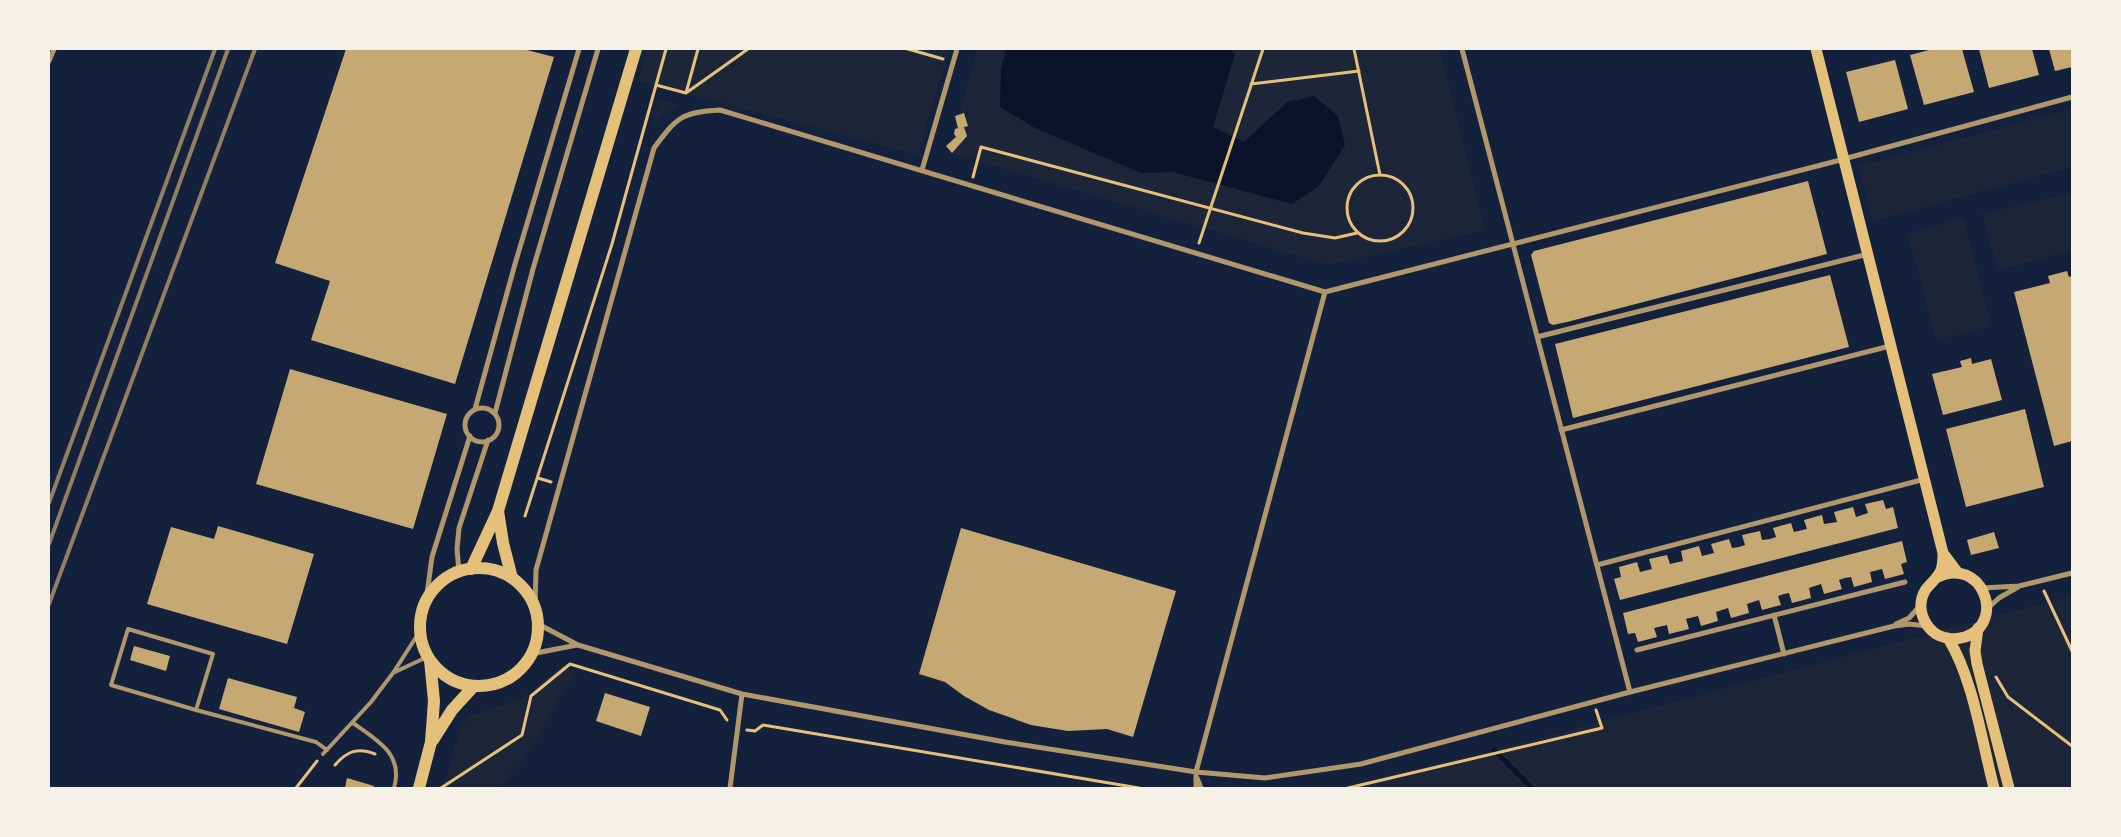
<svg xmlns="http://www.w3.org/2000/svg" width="2121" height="837" font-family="'Asap Condensed',sans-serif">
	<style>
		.green { fill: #1d2539 }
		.water { fill: #0b132b }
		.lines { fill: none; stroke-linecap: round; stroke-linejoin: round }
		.stream { stroke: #0b132b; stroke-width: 5 }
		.building { fill: #c6a872 }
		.path { stroke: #e5c07b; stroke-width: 3 }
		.service { stroke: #b1986c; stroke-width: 4 }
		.minor { stroke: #b1986c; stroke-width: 5 }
		.primary { stroke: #e5c07b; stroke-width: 11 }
		.trunk { stroke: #e5c07b; stroke-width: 12 }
		.rail { stroke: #918062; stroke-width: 4 }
	</style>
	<rect width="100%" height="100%" fill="#14213d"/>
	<path class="green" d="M647 49H949L918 155 638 81Z
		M978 49H1440L1485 230 1328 265 948 152Z
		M659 99 680 105 664 115 651 130Z
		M2072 109V167L1873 221 1859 166Z
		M2072 193V250L1998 270 1982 214Z
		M1963 218 1992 326 1936 340 1908 234Z
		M2072 596V788H1336L1494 750Z
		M562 665 575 671 526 757 499 788H443L461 726 472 715 522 699Z"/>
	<path class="water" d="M1006 49H1231L1235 54 1213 127 1244 142 1287 102 1314 96 1338 116 1345 145 1319 186 1292 204 1173 172 1141 173 1035 128 1000 107 1001 69Z"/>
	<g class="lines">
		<path class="stream" d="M1494 750 1532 788"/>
	</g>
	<path class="building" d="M346 49H523L554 57 455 384 311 340 330 281 275 263Z
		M1933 49H1962L1974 92 1924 105 1910 55Z
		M1979 49H2032L2039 75 1989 88Z
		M2049 49H2072V67L2055 71Z
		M1895 60 1908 109 1859 122 1846 72Z
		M964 113 968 126 964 127 967 136 952 153 946 146 956 137 954 134 955 129 958 128 955 116Z
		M1808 181 1827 254 1567 322 1553 325 1549 323 1531 255 1534 251Z
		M2067 271 2069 277 2072 276V441L2054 446 2014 292 2050 283 2048 276Z
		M1830 275 1849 347 1573 418 1555 344Z
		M1971 358 1972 364 1991 359 2002 400 1943 415 1932 374 1962 367 1960 361Z
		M290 369 447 414 413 529 256 484Z
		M2025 409 2044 487 1966 507 1946 429Z
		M1883 500 1886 509 1893 507 1898 528 1620 600 1614 579 1621 577 1619 567 1637 562 1640 572 1652 569 1649 559 1667 555 1670 564 1683 561 1681 551 1699 546 1702 556 1714 553 1711 544 1729 539 1732 548 1739 547 1745 545 1742 535 1760 531 1762 540 1770 539 1776 537 1773 528 1791 523 1794 532 1807 529 1804 520 1822 515 1824 524 1837 522 1834 512 1853 507 1856 517 1868 513 1865 504Z
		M218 526 314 554 287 644 147 604 171 527 214 539Z
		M961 528 1176 591 1133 737 1107 729 1068 731 1031 725 989 710 964 696 945 682 919 674Z
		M1994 532 1999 548 1971 555 1967 540Z
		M1902 541 1907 562 1901 564 1904 574 1885 579 1882 569 1870 572 1872 582 1854 587 1851 577 1845 578 1839 580 1842 589 1824 594 1821 584 1809 588 1811 598 1792 603 1789 593 1784 594 1778 596 1781 605 1762 610 1759 600 1747 604 1749 613 1731 618 1728 608 1716 612 1718 621 1701 626 1698 616 1686 619 1689 629 1669 634 1667 625 1654 628 1657 637 1638 642 1635 633 1628 634 1623 613Z
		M134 646 170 656 166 671 130 660Z
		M228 678 297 697 294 708 305 712 299 732 219 709Z
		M605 693 650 707 641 736 596 721Z
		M347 778 374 786 373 788H345Z"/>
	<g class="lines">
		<path class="path" d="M908 49 943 59
			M1354 49 1380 175
			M1251 84 1359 71
			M656 85 686 93
			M686 93 748 49
			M686 93 698 49
			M1347 208a33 33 0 1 1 66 0a33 33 0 1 1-66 0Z
			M973 177 981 147 1303 233 1335 238 1357 233
			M1199 243 1263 49
			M538 478 551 482
			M525 516 612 244 666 49
			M2044 591 2072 651
			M1996 677 2008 697 2072 746
			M747 730 755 731 763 725 1139 788
			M335 765C347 751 358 747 375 754
			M296 788 317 761
			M441 788 522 735 531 696 570 664 720 710 727 720
			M1348 788 1602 728 1596 710"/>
		<path class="service" d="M395 672 427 657
			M196 710 213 654 128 629 111 685 196 710 316 742 327 750
			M353 723C377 740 404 754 394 788
			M323 754 371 702 393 673 420 631"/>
		<path class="minor" d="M1462 49 1630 692
			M49 61 54 49
			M922 170 957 49
			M1537 337 1868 254
			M465 425a17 17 0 1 1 34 0a17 17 0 1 1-34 0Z
			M475 409 515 264 579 49
			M495 413 533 269 598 49
			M1561 430 1890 346
			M1597 565 1925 479
			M459 572 457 549 459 528 488 440
			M1982 588 2019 586 2072 573
			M426 601 432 557 470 436
			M535 607 536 570 654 148C677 117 682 112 720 110L1325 292 1829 163 2072 97
			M1988 608 1999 598 2018 587
			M1774 615 1784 654
			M538 624 578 645 742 694 1005 742 1196 772 1265 778 1361 764 1630 692 1894 626 1909 624 1927 626
			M1896 624 1909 618 1919 607
			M1637 650 1905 582
			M531 654 577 645
			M1197 778 1201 788
			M730 788 742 694
			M1196 788V772L1325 292"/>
		<path class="primary" d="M1816 49 1943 553 1958 573
			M1936 578C1981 554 2008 622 1965 637 1955 640 1945 639 1936 634 1926 627 1920 615 1921 604 1922 587 1933 585 1940 572 1943 567 1943 559 1943 553
			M1978 628 1975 651 1977 664 2009 788
			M1948 638C1973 678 1982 742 1994 788"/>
		<path class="trunk" d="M498 511 503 543 512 578
			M420 627a59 59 0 1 1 118 0a59 59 0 1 1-118 0Z
			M471 569 498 511 636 49
			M433 740 452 710 474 686
			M419 788 431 742 434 701 430 660"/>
		<path class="rail" d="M49 503 215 49
			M49 544 228 49
			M49 604 255 49"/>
	</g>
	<rect width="2121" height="837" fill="none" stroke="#f6f1e7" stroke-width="100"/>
</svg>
